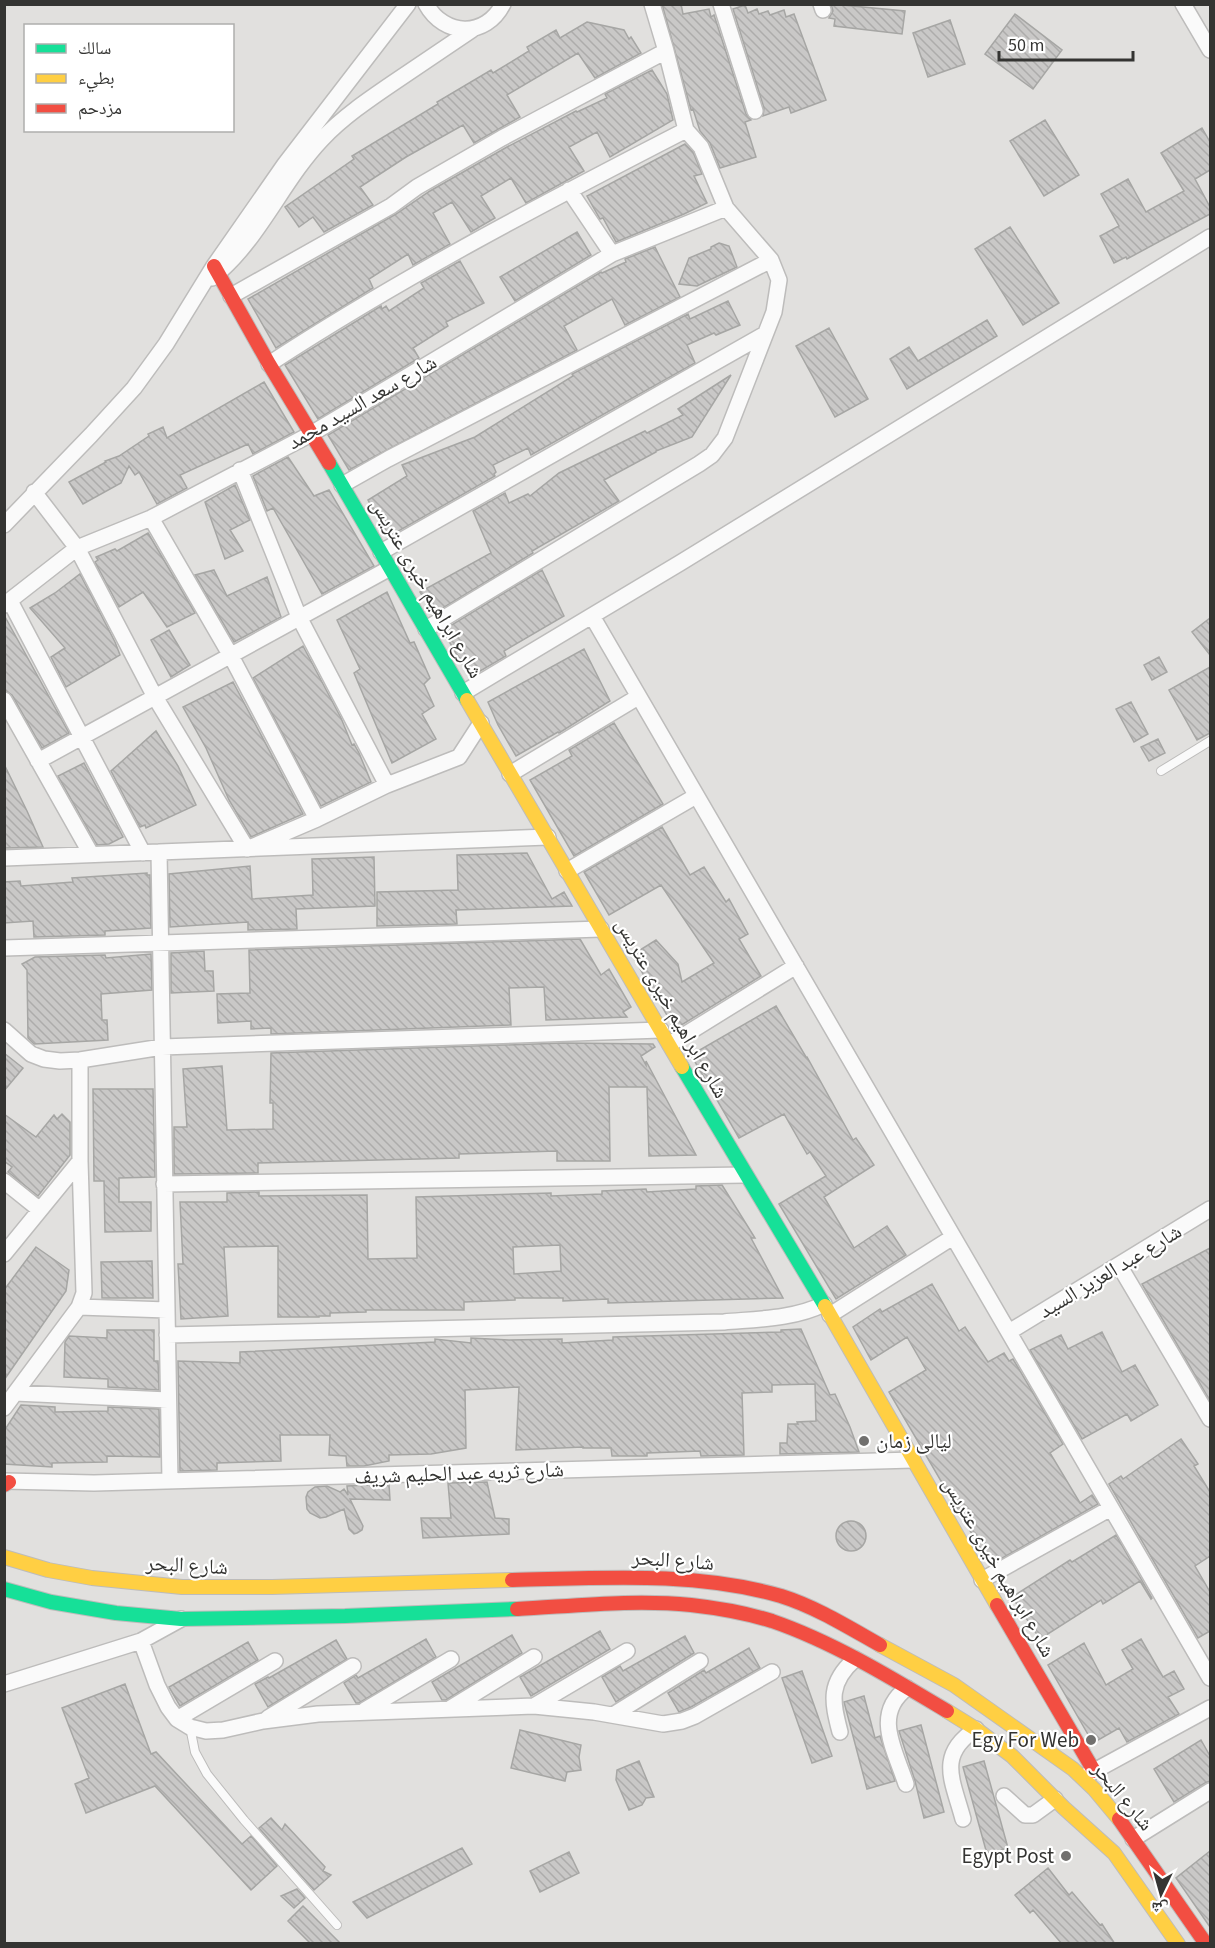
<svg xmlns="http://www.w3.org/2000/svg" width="1215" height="1948" font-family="'Source Sans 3','Noto Naskh Arabic',sans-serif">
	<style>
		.building { fill: url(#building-back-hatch); stroke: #a6a6a4; stroke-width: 1.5; fill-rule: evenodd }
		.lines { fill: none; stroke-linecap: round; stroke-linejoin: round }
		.lane-casing { stroke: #bdbcbb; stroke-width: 10 }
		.street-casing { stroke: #bdbcbb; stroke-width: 18 }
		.fast-casing { stroke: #bdbcbb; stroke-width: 16 }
		.slow-casing { stroke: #bdbcbb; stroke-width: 16 }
		.jam-casing { stroke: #bdbcbb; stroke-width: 16 }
		.lane { stroke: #fafafa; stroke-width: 8 }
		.street { stroke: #fafafa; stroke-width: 15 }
		.fast { stroke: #16e098; stroke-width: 14 }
		.slow { stroke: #ffcf43; stroke-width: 14 }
		.jam { stroke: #f24e42; stroke-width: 14 }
		.poi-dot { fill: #71706e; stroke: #fff; stroke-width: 2 }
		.labels { text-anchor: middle; stroke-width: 4.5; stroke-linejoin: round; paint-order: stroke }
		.street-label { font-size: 21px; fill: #343432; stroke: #fff }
		.poi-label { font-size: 21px; fill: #343432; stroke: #fff; text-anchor: end }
	</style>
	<defs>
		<pattern id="building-back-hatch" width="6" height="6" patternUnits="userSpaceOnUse" patternTransform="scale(1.5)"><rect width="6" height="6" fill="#c9c8c7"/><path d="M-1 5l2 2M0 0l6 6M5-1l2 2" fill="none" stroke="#adacab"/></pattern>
	</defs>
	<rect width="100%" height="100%" fill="#e1e0de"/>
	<path class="building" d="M662 4H681L683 14 709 9 711 17 714 15 746 114 751 120 745 122 756 157 720 168 710 143 700 131 693 109 691 110Z
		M831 4 905 11 902 34 834 26 835 19 829 18 833 11Z
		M745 5 748 13 757 9 759 14 768 11 770 15 784 10 786 17 794 14 826 100 791 113 789 107 763 116 764 108 733 9Z
		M1015 14 1062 50 1033 89 985 54Z
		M950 20 965 64 928 77 913 33Z
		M587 22 624 30 629 39 631 37 641 53 595 78 578 53 507 95 520 117 474 143 463 125 406 157 360 187 373 205 324 232 313 217 299 227 285 207 354 159 352 156 438 104 437 102 491 70 493 73 529 51 527 47 556 30 560 38Z
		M652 70 667 94 673 120 610 157 597 132 569 147 584 171 526 203 511 178 481 196 495 218 471 232 452 202 433 213 450 244 413 265 408 254 369 279 373 288 276 348 248 299 396 214 430 191 507 147 576 111 577 112 607 98 605 94Z
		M1045 120 1079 175 1044 196 1010 141Z
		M1202 128 1210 142V170L1195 179 1210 207V214L1127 259 1126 257 1114 263 1100 236 1119 226 1101 194 1128 179 1146 212 1184 191 1161 153Z
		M685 144 693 152 702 174 694 176 707 203 684 214 616 242 603 218 600 219 587 196Z
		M1010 227 1059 303 1023 325 975 249Z
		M577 232 591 255 515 301 500 277Z
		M719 243 729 246 737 267 697 286 679 284 689 258 711 249V247Z
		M655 247 680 297 625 325 612 299 564 326 577 350 349 470 328 435 601 272 602 273 626 262 625 259Z
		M460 261 484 303 446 322 448 326 413 348 419 358 318 419 285 365 381 306 382 309 386 306 389 311 424 288 421 283Z
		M728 301 740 325 716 335 714 333 687 345 695 363 531 455 528 448 493 465 496 472 494 474 495 476 388 537 368 500 407 476 402 465 475 437 573 376 572 374 688 314 690 319Z
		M987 320 997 336 907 389 890 359 909 347 918 361Z
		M829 328 868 399 835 417 796 346Z
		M731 375 692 437 656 451V452L604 480 619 501 532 551 533 553 433 614 420 592 491 553 473 511 505 493 509 503 528 494 530 496 559 473 645 431 647 433 683 415 678 409Z
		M264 382 294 432 253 454 248 444 180 475 187 488 157 504 139 472 135 475 129 466 121 483 83 504 69 482 106 462 105 461 119 456 149 436 148 434 163 427 167 438Z
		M288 457 314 496 329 490 374 566 322 594 273 508 267 511 253 476Z
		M235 485 250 520 230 530 243 551 225 559 205 502Z
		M148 533 195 613 167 627 143 592 119 607 95 562 98 560 96 557 115 549 117 551Z
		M214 570 227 596 267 577 281 617 234 642 195 575Z
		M542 570 564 616 504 651 506 656 470 677 447 638 445 629Z
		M80 574 115 642 120 655 66 687 51 657 65 648 30 608 55 593Z
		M387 592 410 643 414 642 430 678 424 684 434 706 422 714 436 739 392 763 354 673 360 669 337 620Z
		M4 615 69 733 42 748 12 695 4 690Z
		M1210 618V655L1192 632Z
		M169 630 190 665 171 677 151 640Z
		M303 646 341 718 352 745 354 744 359 753 371 782 321 806 253 678Z
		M584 649 610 701 559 733 558 732 516 756 498 725 488 702Z
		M1159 657 1167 672 1152 680 1144 665Z
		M1210 667V733L1197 740 1169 690Z
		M233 682 303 814 251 837 229 800 206 748 183 707Z
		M1131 702 1148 734 1134 742 1116 709Z
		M614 723 663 804 574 856 530 780 572 756 569 750Z
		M156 731 178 766 196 805 146 828 145 825 140 827 111 771Z
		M1158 739 1165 753 1149 761 1141 747Z
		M84 763 123 837 109 844 97 845 58 776Z
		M4 764 27 811 43 847 4 848Z
		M662 827 690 875 704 867 726 902 729 899 748 934 739 939 761 976 675 1029 632 955 656 940 678 964 682 982 714 963 661 885 609 915 584 872Z
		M527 853 552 899 564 892 572 906 456 910 457 924 377 926V892L458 890 457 855Z
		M374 857 375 906 296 909 297 929 248 930V922L170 927 169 874 250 866 252 899 313 895 312 859Z
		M147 873V875H150L151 928 105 931V935L34 937 33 921 4 923V882L20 881 21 886 73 882 72 878Z
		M580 939 601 975 609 969 631 1007 623 1012 627 1017 546 1020 544 987 509 988 511 1025 271 1034V1028L251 1029V1021L218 1023 217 994 250 993 249 950Z
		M204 951 205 971H213L214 991 171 993V953Z
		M151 954 152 990 101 994 102 1020H107L108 1040 34 1044 28 1038 27 970 22 964 35 957 105 955 106 958Z
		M776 1006 806 1057H807L853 1140 856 1138 874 1165 824 1197 854 1248 887 1226 906 1255 836 1299 779 1204 826 1176 810 1152 807 1154 784 1114 739 1138 691 1055Z
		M563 1043 653 1044 655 1047 641 1056 646 1065V1061L696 1155 649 1156 647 1087H609L610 1161H557V1151L459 1154V1158L258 1163V1173L174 1174V1127H187L183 1069 222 1066 227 1130 273 1129V1103H270L271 1053Z
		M4 1053 23 1068 4 1091Z
		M93 1089H153L155 1177 119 1178V1202H151V1231L105 1232 104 1181H94Z
		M4 1114 36 1137 54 1115 57 1119 62 1114 70 1122V1155L38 1196 8 1172 12 1167 4 1161Z
		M722 1185 755 1238H751L783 1298 608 1303V1299L563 1301V1298H515V1300L464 1302V1310H366V1312L330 1313V1316H319V1317H278V1246L224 1247 228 1316 181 1319 178 1264H183L180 1202H227V1193L259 1192V1196L367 1195 368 1259 417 1258 416 1197 551 1193V1196L602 1194V1191L646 1189 647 1192 696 1189V1186ZM560 1245 561 1271 514 1274 513 1247Z
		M36 1247 69 1270 66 1291 4 1380V1290Z
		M1210 1248V1401L1142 1284Z
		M152 1261 153 1298H102L101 1262Z
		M932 1284 959 1331 965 1327 988 1362 1004 1353 1009 1361 1013 1359 1063 1444 1050 1453 1080 1503 1092 1495 1098 1504 990 1565 889 1392 926 1370 907 1337 871 1360 853 1327 880 1309 882 1312Z
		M801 1329 830 1395 835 1394 850 1427 859 1452 780 1454V1443H787L788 1424H798L797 1422 816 1421 815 1384 772 1385V1392L742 1393 744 1455 701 1456 700 1451 647 1453V1456H612L611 1448H583V1447L516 1450 519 1387 465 1390 466 1448 431 1454 389 1455V1461L364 1466H347L346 1456 329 1455 330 1435H280L281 1461 217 1463V1470L180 1471 178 1361 240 1363V1352L435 1342V1339L471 1343V1338L509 1340 562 1339V1343L613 1340V1337L781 1332V1330Z
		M107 1330H154V1361H158L159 1390 108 1387V1379L64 1377 65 1342 69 1336 107 1338Z
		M1102 1332 1122 1372 1135 1365 1158 1405 1131 1421 1127 1414 1082 1439 1030 1350 1061 1335 1068 1349Z
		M21 1405 55 1407V1412L108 1411V1407L159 1409 160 1457 107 1456V1462L52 1463V1467L4 1464V1431Z
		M1181 1439 1198 1464 1194 1466 1210 1492V1556L1195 1566 1210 1592V1631L1198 1638 1109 1484 1121 1476 1123 1479Z
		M487 1482 495 1518 509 1519V1534L423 1538 421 1518H451L448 1483Z
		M389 1484 390 1500 350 1499 363 1526 362 1530 357 1533 354 1534 349 1529 344 1509 326 1517 320 1518 310 1513 307 1509 306 1497 308 1492 315 1487 327 1486 340 1492 344 1489 348 1495 347 1486Z
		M836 1536a15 15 0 1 1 30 0a15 15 0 1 1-30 0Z
		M1116 1535 1152 1598 1151 1599 1140 1581 1103 1604 1101 1600 1040 1639 1012 1597 1070 1560 1072 1562Z
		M600 1631 610 1649 531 1696 520 1677Z
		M512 1635 522 1653 446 1700H442L432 1682Z
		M685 1636 694 1653 616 1702 602 1677 620 1666 623 1671Z
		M426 1639 436 1657 359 1703H356L344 1683 356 1675 358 1678Z
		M1141 1639 1163 1677 1174 1671 1184 1689 1168 1697 1179 1714 1127 1742 1119 1728 1093 1743 1048 1665 1084 1643 1106 1685 1133 1669 1122 1650Z
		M336 1640 347 1659 268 1707 255 1684 268 1677 269 1678Z
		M248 1642 258 1660 180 1706 169 1687Z
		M749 1648 760 1668 691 1707 679 1712 668 1693 704 1670 706 1673Z
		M802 1671 832 1756 812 1763 782 1678Z
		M125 1684 151 1754 156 1752 242 1844 251 1836 277 1866 251 1890 155 1786 86 1813 75 1784 89 1778 62 1708Z
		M864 1696 875 1738 880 1736 895 1781 867 1789 844 1702Z
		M921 1725 944 1812 924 1818 915 1781 899 1731Z
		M520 1730 581 1745 579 1757 581 1770 567 1772 565 1781 511 1768Z
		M1201 1740 1210 1756V1781L1205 1783 1174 1802 1154 1769Z
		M639 1761 654 1797 646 1798 642 1805 629 1810 616 1780 617 1770Z
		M984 1761 1008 1848 987 1854 963 1767Z
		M271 1818 282 1830 285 1824 325 1867 323 1871 331 1875 314 1890 259 1828Z
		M462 1848 472 1864 367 1918 353 1902Z
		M1210 1851V1927L1176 1878Z
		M569 1852 579 1873 540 1892 530 1871Z
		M1048 1868 1069 1895 1072 1892 1100 1925 1102 1924 1115 1944H1062L1033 1910 1030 1913 1015 1895Z
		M297 1889 305 1898 294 1908 281 1896Z
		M303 1906 341 1944H311L288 1921Z"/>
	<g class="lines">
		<g class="lane-casing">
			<path id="lane" d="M1161 771 1210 741
				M190 1727 195 1752 207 1774 244 1820 337 1925"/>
		</g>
		<g class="street-casing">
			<path id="street" d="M426 4C444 37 486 38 503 4
				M721 4 755 111
				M821 4 823 10
				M1183 4 1210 50
				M569 190 612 254
				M212 278C259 241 281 182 322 139 343 117 368 100 393 83 420 65 446 47 473 29
				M231 296 391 206 417 187 502 138 666 51
				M269 364C402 277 544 203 686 130
				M240 470 299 617 387 785
				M342 485 388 459 771 260
				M34 492 77 548 155 697 247 849 317 819 387 785 459 757 481 723
				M151 518 231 656 317 819
				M4 525 91 435 134 388 166 344 214 266 285 164 408 4
				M381 552 765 334
				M10 601 143 853
				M4 605 77 548 151 518 311 434 612 254 726 208
				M592 616 1210 1678
				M426 629 699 464 712 455 725 438 774 312 779 280 771 260 726 208 701 147 686 130 666 51 652 4
				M463 693 680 563 1210 237
				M4 700 91 854
				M38 761 390 568
				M510 774 638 697
				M159 852 170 1481
				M4 858 548 837
				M567 871 696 796
				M4 948 601 929
				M4 1030 31 1054 44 1059 60 1061 80 1060 162 1047 661 1030
				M670 1044 796 966
				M4 1181 40 1210
				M164 1184 745 1175
				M4 1254 80 1161
				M1119 1265 1210 1419
				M79 1307 167 1310
				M830 1315 953 1237
				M1009 1332 1210 1209
				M167 1335 724 1322C757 1319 794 1319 824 1304
				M15 1393 168 1400
				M4 1408 79 1307 84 1293 80 1161V1060
				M4 1481 94 1483 913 1460
				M982 1580 1111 1508
				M141 1641 157 1685 168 1707 177 1719 190 1727 206 1731 223 1730 263 1721 318 1714 534 1706 594 1712 663 1724 682 1721 695 1716 772 1672
				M4 1684 141 1641 181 1619
				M534 1706 627 1651
				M451 1708 534 1657
				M365 1710 451 1659
				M613 1715 700 1661
				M268 1718 353 1666
				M177 1719 275 1661
				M840 1732C832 1701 828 1683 855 1659
				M1087 1775 1210 1708
				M906 1784C895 1750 872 1714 907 1688
				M1004 1796 1025 1815H1033L1055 1799
				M963 1819C953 1781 936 1755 976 1729
				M1133 1839 1210 1791"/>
		</g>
		<g class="fast-casing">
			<path id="fast" d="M329 463 467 700
				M682 1067 825 1306
				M4 1589 51 1602 116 1613 181 1619 345 1616 517 1609"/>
		</g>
		<g class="slow-casing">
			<path id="slow" d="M467 700 682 1067
				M825 1306 997 1605
				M4 1557 48 1570 92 1578 182 1587H272L512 1580
				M880 1645 954 1685 1073 1769 1094 1789 1119 1819
				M947 1711 976 1729 1012 1756 1064 1808 1114 1853 1178 1944"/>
		</g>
		<g class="jam-casing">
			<path id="jam" d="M214 266 269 364 329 463
				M4 1485 9 1482
				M512 1580C602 1578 694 1571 781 1596 816 1607 848 1627 880 1645
				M997 1605 1094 1771
				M517 1609C574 1606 634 1599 691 1605 718 1608 746 1613 772 1621 833 1642 892 1678 947 1711
				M1119 1819 1206 1944"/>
		</g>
		<use href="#lane" class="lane"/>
		<use href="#street" class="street"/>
		<use href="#fast" class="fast"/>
		<use href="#slow" class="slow"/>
		<use href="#jam" class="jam"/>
	</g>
	<g class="poi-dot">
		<circle cx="864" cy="1441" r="6"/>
		<circle cx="1091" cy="1740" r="6"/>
		<circle cx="1066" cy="1856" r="6"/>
	</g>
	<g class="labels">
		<g class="street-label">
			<text transform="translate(362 402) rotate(-30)" y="7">شارع سعد السيد محمد</text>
			<text transform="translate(427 588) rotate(60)" y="7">شارع ابراهيم خيرى عتريس</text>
			<text transform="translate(672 1008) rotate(60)" y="7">شارع ابراهيم خيرى عتريس</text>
			<text transform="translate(1110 1271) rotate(-31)" y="7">شارع عبد العزيز السيد</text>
			<text transform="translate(459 1473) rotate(-2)" y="7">شارع ثريه عبد الحليم شريف</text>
			<text transform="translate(673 1560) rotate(4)" y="7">شارع البحر</text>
			<text transform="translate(187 1565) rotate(3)" y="7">شارع البحر</text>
			<text transform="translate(999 1567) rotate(60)" y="7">شارع ابراهيم خيرى عتريس</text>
			<text transform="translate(1123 1796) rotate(50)" y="7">شارع البحر</text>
		</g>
		<g class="poi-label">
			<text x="876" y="1448" text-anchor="start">ليالى زمان</text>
			<text x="1079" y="1747">Egy For Web</text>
			<text x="1054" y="1863">Egypt Post</text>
		</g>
	</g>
	<rect width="1215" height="1948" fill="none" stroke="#343432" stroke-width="12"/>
	<rect x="24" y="24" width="210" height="108" fill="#ffffff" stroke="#aeaead" stroke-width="1.5"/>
	<rect x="36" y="44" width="30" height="9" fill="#16e098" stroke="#aeaead" stroke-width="1.5"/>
	<text x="78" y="54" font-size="18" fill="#343432">سالك</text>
	<rect x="36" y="74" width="30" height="9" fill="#ffcf43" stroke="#aeaead" stroke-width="1.5"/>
	<text x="78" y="84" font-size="18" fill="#343432">بطيء</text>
	<rect x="36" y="104" width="30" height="9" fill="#f24e42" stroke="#aeaead" stroke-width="1.5"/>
	<text x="78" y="114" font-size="18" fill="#343432">مزدحم</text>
	<g transform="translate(1161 1894) rotate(185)" stroke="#ffffff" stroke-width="4.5" paint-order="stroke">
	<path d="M0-4.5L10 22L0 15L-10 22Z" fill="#343432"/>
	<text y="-9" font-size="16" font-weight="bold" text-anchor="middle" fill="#343432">ش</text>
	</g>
	<path d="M999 51v9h134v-9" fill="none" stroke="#343432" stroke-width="3"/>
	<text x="1008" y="51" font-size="18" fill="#343432" stroke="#ffffff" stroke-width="4.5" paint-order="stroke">50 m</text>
</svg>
